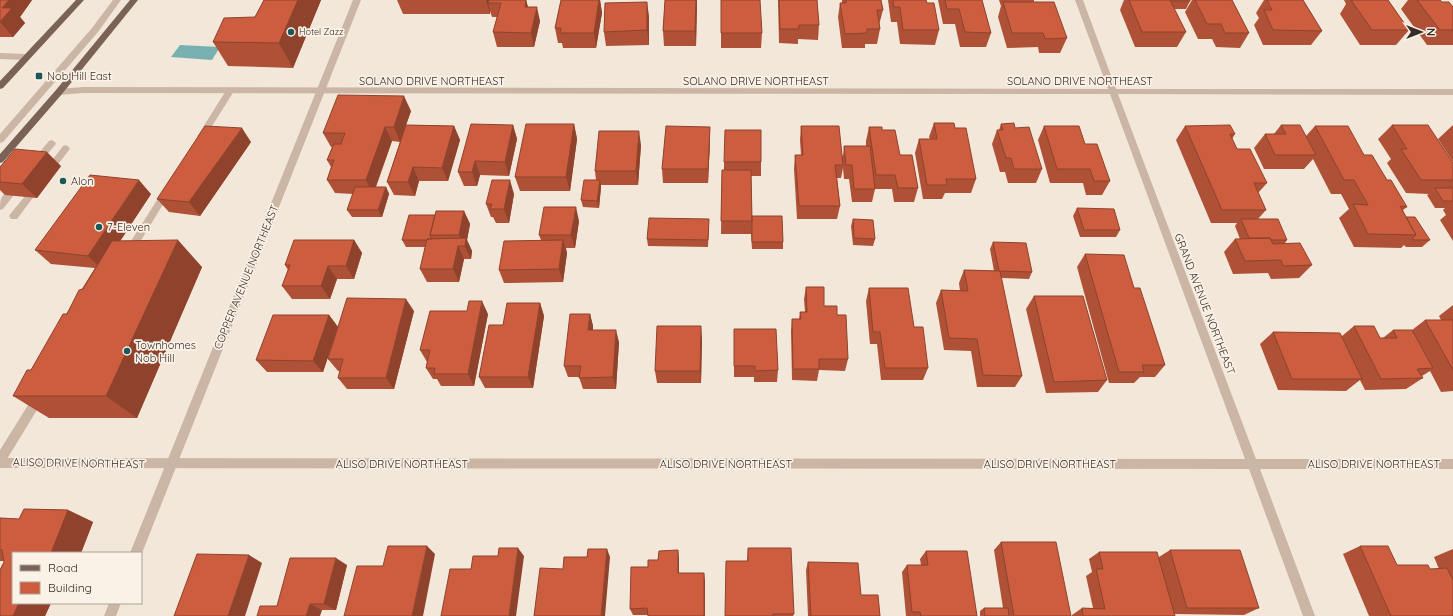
<svg xmlns="http://www.w3.org/2000/svg" width="1453" height="616" font-family="Quicksand,sans-serif">
	<style>
		.water { fill: #78b0b1 }
		.lines { fill: none; stroke-linecap: round; stroke-linejoin: round }
		.service { fill: #cbb6a5; fill-rule: evenodd }
		.minor { fill: #cbb6a5; fill-rule: evenodd }
		.tertiary { fill: #cbb6a5; fill-rule: evenodd }
		.primary { fill: #7a6257; fill-rule: evenodd }
		.wall { fill: #af5136 }
		.shaded-wall { fill: #8f422c }
		.building { fill: #cc5e3f; stroke: #8f422c }
		.poi-dot { fill: #1a585a; stroke: #faf1e7; stroke-width: 1.5 }
		.labels { text-anchor: middle; stroke-width: 3.5; stroke-linejoin: round; paint-order: stroke }
		.far-poi-label { font-size: 9px; fill: #372c27; stroke: #faf1e7; text-anchor: start }
		.poi-label { font-size: 11px; fill: #372c27; stroke: #faf1e7; text-anchor: start }
		.street-label { font-size: 11px; fill: #372c27; stroke: #faf1e7 }
	</style>
	<rect width="100%" height="100%" fill="#f3e7da"/>
	<path class="water" d="M180 45 220 47 212 60 171 57Z"/>
	<g class="lines">
		<path class="service" d="M113 0H121L98 32 3 142 0 143V134L92 28Z
			M230 88 234 91 204 139H198L197 137 198 135 227 89Z
			M52 140 56 143 55 145 39 164H33L32 162 33 160 49 141Z
			M66 145 70 148 69 150 56 167H50L49 165 50 163 63 146Z
			M167 188 170 189 172 191 170 193 132 255H126L124 252 126 249 164 189Z
			M9 192 14 195 3 209 0 210C0 202 0 194 9 192Z
			M29 194 32 195 34 197 32 199 17 219H11L9 216 11 213 26 195Z
			M39 392 43 394 44 397 43 400 4 464 0 465V450L35 394Z"/>
		<path class="minor" d="M1075 0H1083L1116 89H1453V95L1118 94 1256 459H1453V469H1260L1315 616H1303L1249 469 0 468V458L1245 459 1110 94 83 93 59 95 55 92 59 89 83 87 1108 89Z
			M0 53 25 54 29 57 25 60 0 59Z"/>
		<path class="tertiary" d="M353 0H361L142 553 141 555V553H130Z
			M109 603H121L116 616H104Z"/>
		<path class="primary" d="M76 0H84L3 88 0 89V81Z
			M130 0H138L62 94 3 162 0 163V154L56 90Z"/>
	</g>
	<path class="wall" d="M0 0H32L20 17 25 23 13 37H0Z
		M264 0H321L293 68 228 66 213 42 255 17Z
		M397 0H526L528 7 540 21 534 47H497L493 32 497 17H492L490 11V14H403Z
		M561 0H600L602 13 596 48H563L562 43H558L555 28Z
		M665 0H697L696 46H664L663 31Z
		M721 0 762 33 761 48H721Z
		M778 0H817L819 25 818 40 798 39V44L779 43Z
		M842 0H881L883 10 879 25 880 29 877 44H865V48H842L838 17 840 3H842Z
		M888 0H926L927 3 939 30 935 45 900 44 897 22H891Z
		M938 0H982L991 33 986 47H960L955 24H943Z
		M999 0H1034V2L1067 38 1060 53H1039L1038 47 1007 48 998 17 1001 6Z
		M1124 0H1190V1L1186 9H1174L1186 32 1177 47H1135L1120 10Z
		M1192 0H1232L1249 33 1240 48 1216 47 1212 39H1198L1185 12Z
		M1264 0H1303L1322 31 1311 45H1263L1254 25 1259 18 1256 13Z
		M1344 0H1388L1409 30 1396 45H1360L1340 14 1346 4Z
		M1408 0H1440L1442 2 1453 7V45H1427L1401 9Z
		M649 16V45L606 46 604 32Z
		M411 111 406 125 454 126 460 140 448 181H419L415 196 394 195 387 182 400 142 392 141 376 187H386L389 194 382 217H352L347 210 353 194 335 193 327 180 331 167 327 160 332 147H331L323 133Z
		M934 123 955 128 976 179 971 193H945L942 199H923L915 153 919 139H930L929 137Z
		M574 124 577 139 570 191H520L515 177Z
		M1001 124 1015 128 1042 169 1036 183H1008L1005 172H1000L992 144 997 130H999Z
		M513 125 517 139 509 176 480 175 477 186H464L458 172Z
		M1281 125 1306 136 1315 126 1364 155 1387 180 1407 207 1403 210 1406 217 1430 240 1422 247H1406L1404 245 1401 248 1354 247 1339 218 1349 209 1341 194H1331L1313 159 1304 169H1264L1254 148 1265 134H1274Z
		M1392 125 1453 163V241L1440 220 1446 215 1443 210 1445 208H1435L1427 195 1429 194 1406 193 1387 163 1391 159 1378 139Z
		M1453 125V162L1438 139Z
		M801 126 843 156 844 146H866V141L869 127 882 130 900 155 918 188 914 202H894L892 189H875L872 202H852L849 179H844L843 168 841 178H837L840 206 837 219H797L794 169 795 155H801L800 140Z
		M1044 126 1085 144 1110 181 1102 195H1086L1083 183H1050L1038 140Z
		M1185 126 1235 134 1232 139 1237 149 1267 183 1258 193 1266 210 1258 219 1287 240 1285 243 1312 265 1299 278 1271 279 1268 273 1233 274 1224 252 1235 239H1240L1235 226 1237 223H1211L1176 140Z
		M710 141 708 183H663L662 169Z
		M251 142 200 216 169 212 157 199Z
		M641 145 638 185H601V187L599 208 583 207 581 200 596 180 595 171Z
		M724 162H761V176H751L752 216 783 242V249H752L751 234H721L722 170H724Z
		M61 166 37 198 5 195 0 190V167Z
		M151 194 120 241 202 267 137 418H49L13 396 31 370 95 268 51 264 35 250Z
		M514 194 509 223H496L493 217H491L486 204Z
		M1077 208 1120 230 1116 237H1080L1073 216Z
		M464 211 470 224 467 240 472 251 471 259H464L459 282H427L420 269 425 247H406L402 240 435 215Z
		M853 219 875 239 873 246 853 245 851 226Z
		M579 221 575 248H566L567 253 563 282 504 283 499 270 541 240 539 235Z
		M709 226 708 247 648 246 647 239Z
		M354 240 362 253 354 279H337L330 299H292L282 286 288 270 285 265Z
		M993 242 1032 272 1029 279 1001 278 1022 376 1015 387H977L971 351 944 350 936 303 941 290 960 291 959 283 964 270 994 271 990 249Z
		M1085 254 1134 288 1165 365 1155 377H1140L1134 383H1109L1077 267Z
		M806 287 824 306 837 315 848 359 845 371 819 370 817 381 792 380 791 331 792 319H799L800 312H805L804 299Z
		M869 288 914 327 928 368 923 380H881L877 344H870L866 301Z
		M1034 296 1107 380 1098 392 1046 393 1026 309Z
		M540 303 544 316 533 388H485L479 377 503 325Z
		M1453 305V391L1441 392 1430 371 1422 376 1423 378 1406 389 1365 390 1360 380 1346 391 1278 390 1260 344 1273 332 1342 336 1354 326 1380 338H1383L1393 330H1412L1425 320H1441L1439 316Z
		M414 311 394 389H347L338 378 340 371H338L328 359Z
		M488 314 474 386H441L437 379H433L426 368 427 362 420 350Z
		M590 314 593 326V330L619 342 616 389H583L579 377H568L564 366Z
		M329 315 338 327 323 372H267L256 360Z
		M734 329 778 370 777 382H754V377H734Z
		M702 338 701 383H657L655 371Z
		M24 509 68 510 93 522 81 553H13V603H51L45 616H0V570L4 562V561H0V518L19 519Z
		M1001 542 1071 616H980V611L984 608H1003L994 550Z
		M1360 546 1397 565 1430 569H1439L1434 557 1453 549V616H1369L1343 554Z
		M748 548 794 614 793 616H725L747 561Z
		M1170 550 1259 608 1244 615 1175 614V616H1072V615L1082 608H1093L1086 576 1092 572 1089 559 1099 552 1159 557Z
		M926 551 977 616H906L902 572 907 565H921L920 559Z
		M679 558V573L705 581V616H648V615H633L630 609 648 567 658 560Z
		M808 562 861 595 880 616H808L806 570Z
		M347 565 336 610H322L277 606Z"/>
	<path class="shaded-wall" d="M9 0H32L20 17 25 23 13 37 0 22 2 8Z
		M298 0H321L293 68 279 43Z
		M486 0H493L488 3 490 11V14Z
		M522 0H526L530 15Z
		M599 0H600L602 13 596 48 594 33Z
		M696 0H697V5L696 46 695 31Z
		M647 2 649 16V45L647 30Z
		M537 7 540 21 534 47 531 33Z
		M404 96 411 111 400 142 394 127Z
		M574 124 577 139 570 191 566 177Z
		M513 125 517 139 509 176 505 162Z
		M454 126 460 140 448 181 442 168Z
		M385 127 392 141 373 194 366 180Z
		M710 127V141L708 183V169Z
		M242 128 251 142 200 216 189 202Z
		M639 131 641 145 638 185 636 171Z
		M47 152 61 166 37 198 22 184Z
		M475 161 480 175 477 186 472 172Z
		M413 167 419 181 415 196 408 182Z
		M139 180 151 194 102 269 88 256Z
		M510 180 514 194 509 223 504 209Z
		M600 180 601 187 599 208 597 201Z
		M386 187 389 194 382 217 378 210Z
		M576 207 579 221 575 248 571 235Z
		M464 211 470 224 467 240 472 251 471 259 459 235Z
		M178 240 202 267 137 418 106 396Z
		M354 240 362 253 354 279 346 266Z
		M563 240 567 253 563 282 559 269Z
		M458 246 464 259 459 282 453 269Z
		M328 266 337 279 330 299 321 286Z
		M406 299 414 311 394 389 386 378Z
		M482 301 488 314 474 386 468 374Z
		M540 303 544 316 533 388 528 377Z
		M590 314 593 326 592 342 588 330Z
		M329 315 338 327 323 372 313 361Z
		M701 326 702 338 701 383 700 371Z
		M616 330 619 342 616 389 613 377Z
		M68 510 93 522 81 553H51Z
		M427 546 435 554 423 616H412Z
		M518 548 524 556 516 616H509Z
		M607 549 610 557 605 616H601Z
		M678 550 679 558V581L678 573Z
		M249 555 262 563 245 616H228Z
		M336 558 347 565 336 610 324 604Z
		M704 573 705 581V616H704Z
		M19 603H51L45 616H13Z
		M310 604 322 610 320 616H306Z"/>
	<path class="building" d="M0 0H9L2 8H12L0 22Z
		M264 0H298L279 43 213 42 224 18 255 17Z
		M489 0H526L525 7H537L531 33 493 32 501 3H488Z
		M561 0H599L594 33H560L561 28H555Z
		M665 0H696L695 31H663Z
		M721 0H760L762 33H721Z
		M779 0H817L819 25H799V29H780Z
		M846 0H881L883 10H877L880 29H867V33L845 34 840 3H846Z
		M893 0H926L927 3H934L939 30H903L900 7H894Z
		M945 0H982L991 33 965 32 959 9H947Z
		M1129 0H1170L1186 32H1142Z
		M1170 0H1190V1H1171Z
		M1195 0H1232L1249 33H1225L1221 24H1207Z
		M1267 0H1303L1322 31 1273 30 1264 10H1272Z
		M1351 0H1388L1409 30H1372Z
		M1417 0H1440L1442 2H1449L1453 7V30H1440Z
		M647 2V30L604 32 605 3Z
		M1003 2H1054L1067 38 1045 39 1043 33H1012Z
		M338 95 404 96 394 127H385L366 180H327L334 160H327L334 144H341L345 133H323Z
		M934 123H954L955 128H966L976 179H946L947 185H927L919 139H937Z
		M1014 123 1015 128 1029 127 1042 169H1014L1011 158H1006L997 130H1003L1001 124Z
		M471 124 513 125 505 162 475 161 472 172H458Z
		M526 124H574L566 177H515Z
		M406 125 454 126 442 168 413 167 408 182H387Z
		M1230 125 1235 134H1230L1237 149H1250L1267 183H1254L1266 210H1222L1185 126Z
		M1281 125H1300L1316 155H1275L1265 134H1286Z
		M1392 125H1428L1453 163V180H1421L1401 149H1407Z
		M205 126 242 128 189 202 157 199Z
		M666 126 710 127 708 169H662Z
		M801 126H839L843 165H835L840 206H799L795 155H803Z
		M1044 126H1079L1085 144H1097L1110 181H1094L1090 169H1057Z
		M1315 126H1348L1364 155H1372L1387 180H1391L1407 207 1400 206 1416 235 1368 234 1353 204 1368 205 1354 180H1344Z
		M869 127H882V130H895L900 155H912L918 188H898L895 175H876Z
		M725 130H761V162H724Z
		M599 131H639L636 171H595Z
		M844 146H870L875 189H854L852 165H846Z
		M15 149 47 152 22 184 0 182V167Z
		M722 170H751L752 221H721Z
		M90 175 139 180 88 256 35 250Z
		M492 180H510L504 209H490L492 204H486Z
		M584 180H600L597 201 581 200Z
		M355 187H386L378 210H347Z
		M1435 188H1453V201H1443Z
		M544 207H576L571 235H539Z
		M1077 208 1114 209 1120 230H1084Z
		M436 211H464L459 235H430Z
		M409 215H435L430 235 432 239H427V240H402Z
		M752 216H782L783 242H752Z
		M1406 217H1415L1430 240H1414L1412 238 1416 235Z
		M649 218 709 219 708 240 647 239Z
		M853 219 873 220 875 239 854 238Z
		M1241 219H1278L1287 240H1271L1270 238H1249Z
		M466 238 465 246H458L453 269H420L427 239Z
		M1270 238 1273 244 1300 243 1312 265 1283 266 1281 260 1245 261 1235 239Z
		M178 240 106 396H13L27 370H31L63 314H67L79 290 83 289 112 241Z
		M294 240H354L346 266H328L321 286H282L290 265H285Z
		M563 240 559 269 499 270 504 241Z
		M993 242 1026 243 1032 272 999 271Z
		M1085 254 1124 255 1134 288H1140L1165 365H1142L1144 372H1119Z
		M964 270 1000 271 1022 376 983 375 977 339 949 338 941 290 968 291Z
		M806 287H824V306H837V315H846L848 359H819V369H793L792 319H801L800 312H807Z
		M869 288H908L914 327H923L928 368H885L880 332H873Z
		M1034 296H1083L1107 380 1054 382Z
		M347 298 406 299 386 378H338L343 359H328Z
		M469 301H482L468 374H434L435 368H426L430 350H420L430 311H467Z
		M507 303H540L528 377H479L489 325H503Z
		M570 314H590L588 330H616L613 377 579 378 581 366H564Z
		M273 315H329L313 361 256 360Z
		M1425 320H1453V370Z
		M657 326H701L700 371H655Z
		M1354 326H1374L1380 338H1397L1393 330H1412L1433 368 1417 369 1423 378 1381 379Z
		M734 329H776L778 370 755 371V366H734Z
		M1273 332 1340 333 1362 379H1292Z
		M24 509 68 510 51 553H13V603H19L13 616H0V570L4 562 2 550H0V518L19 519Z
		M1001 542H1056L1071 616H1014Z
		M388 546H427L412 616H344L357 566H383Z
		M1360 546H1388L1397 565H1428L1430 569 1447 568 1453 580V616H1391Z
		M499 548H518L509 616H441L450 569H471L473 556H498Z
		M748 548H791L794 614H773V616H725L726 561H748Z
		M588 549H607L601 616H534L540 568 563 569 564 557H587Z
		M678 550V573H704V616H648L647 608 630 609 631 567H648V560H658L659 551Z
		M1170 550H1240L1259 608H1187Z
		M926 551H967L977 616H921L920 612H912L907 565H928Z
		M1099 552H1157L1175 616H1083L1082 608 1105 609 1096 569H1103Z
		M197 554 249 555 228 616H174Z
		M290 558H336L324 604H310L306 616H257L260 606H277Z
		M808 562 858 563 861 595H878L880 616H811Z
		M984 608H1008L1009 616H985Z"/>
	<g class="poi-dot">
		<circle cx="291" cy="32" r="4"/>
		<rect x="35" y="72" width="8" height="8" rx="2"/>
		<circle cx="63" cy="181" r="4"/>
		<circle cx="99" cy="227" r="4"/>
		<circle cx="127" cy="351" r="4"/>
	</g>
	<g class="labels">
		<g class="far-poi-label">
			<text x="299" y="35">Hotel Zazz</text>
		</g>
		<g class="poi-label">
			<text x="47" y="80">Nob Hill East</text>
			<text x="71" y="185">Alon</text>
			<text x="107" y="231">7-Eleven</text>
			<text x="135" y="349">Townhomes<tspan x="135" dy="13">Nob Hill</tspan></text>
		</g>
		<g class="street-label">
			<text x="432" y="85">SOLANO DRIVE NORTHEAST</text>
			<text x="756" y="85">SOLANO DRIVE NORTHEAST</text>
			<text x="1080" y="85">SOLANO DRIVE NORTHEAST</text>
			<text transform="translate(246 277) rotate(-68)" y="4">COPPER AVENUE NORTHEAST</text>
			<text transform="translate(1205 304) rotate(69)" y="4">GRAND AVENUE NORTHEAST</text>
			<text transform="translate(79 463) rotate(1)" y="4">ALISO DRIVE NORTHEAST</text>
			<text x="402" y="468">ALISO DRIVE NORTHEAST</text>
			<text x="726" y="468">ALISO DRIVE NORTHEAST</text>
			<text x="1050" y="468">ALISO DRIVE NORTHEAST</text>
			<text x="1374" y="468">ALISO DRIVE NORTHEAST</text>
		</g>
	</g>
	<rect x="12" y="552" width="130" height="52" fill="#faf1e7" stroke="#aca29a"/>
	<rect x="20" y="565" width="20" height="6" fill="#7a6257" stroke="#aca29a"/>
	<text x="48" y="572" font-size="12" fill="#372c27">Road</text>
	<rect x="20" y="582" width="20" height="12" fill="#cc5e3f" stroke="#aca29a"/>
	<text x="48" y="592" font-size="12" fill="#372c27">Building</text>
	<g transform="translate(1421 32) rotate(90)" stroke="#faf1e7" stroke-width="3" paint-order="stroke">
	<path d="M0-3L7 15L0 10L-7 15Z" fill="#372c27"/>
	<text y="-6" font-size="11" font-weight="bold" text-anchor="middle" fill="#372c27">N</text>
	</g>
</svg>
